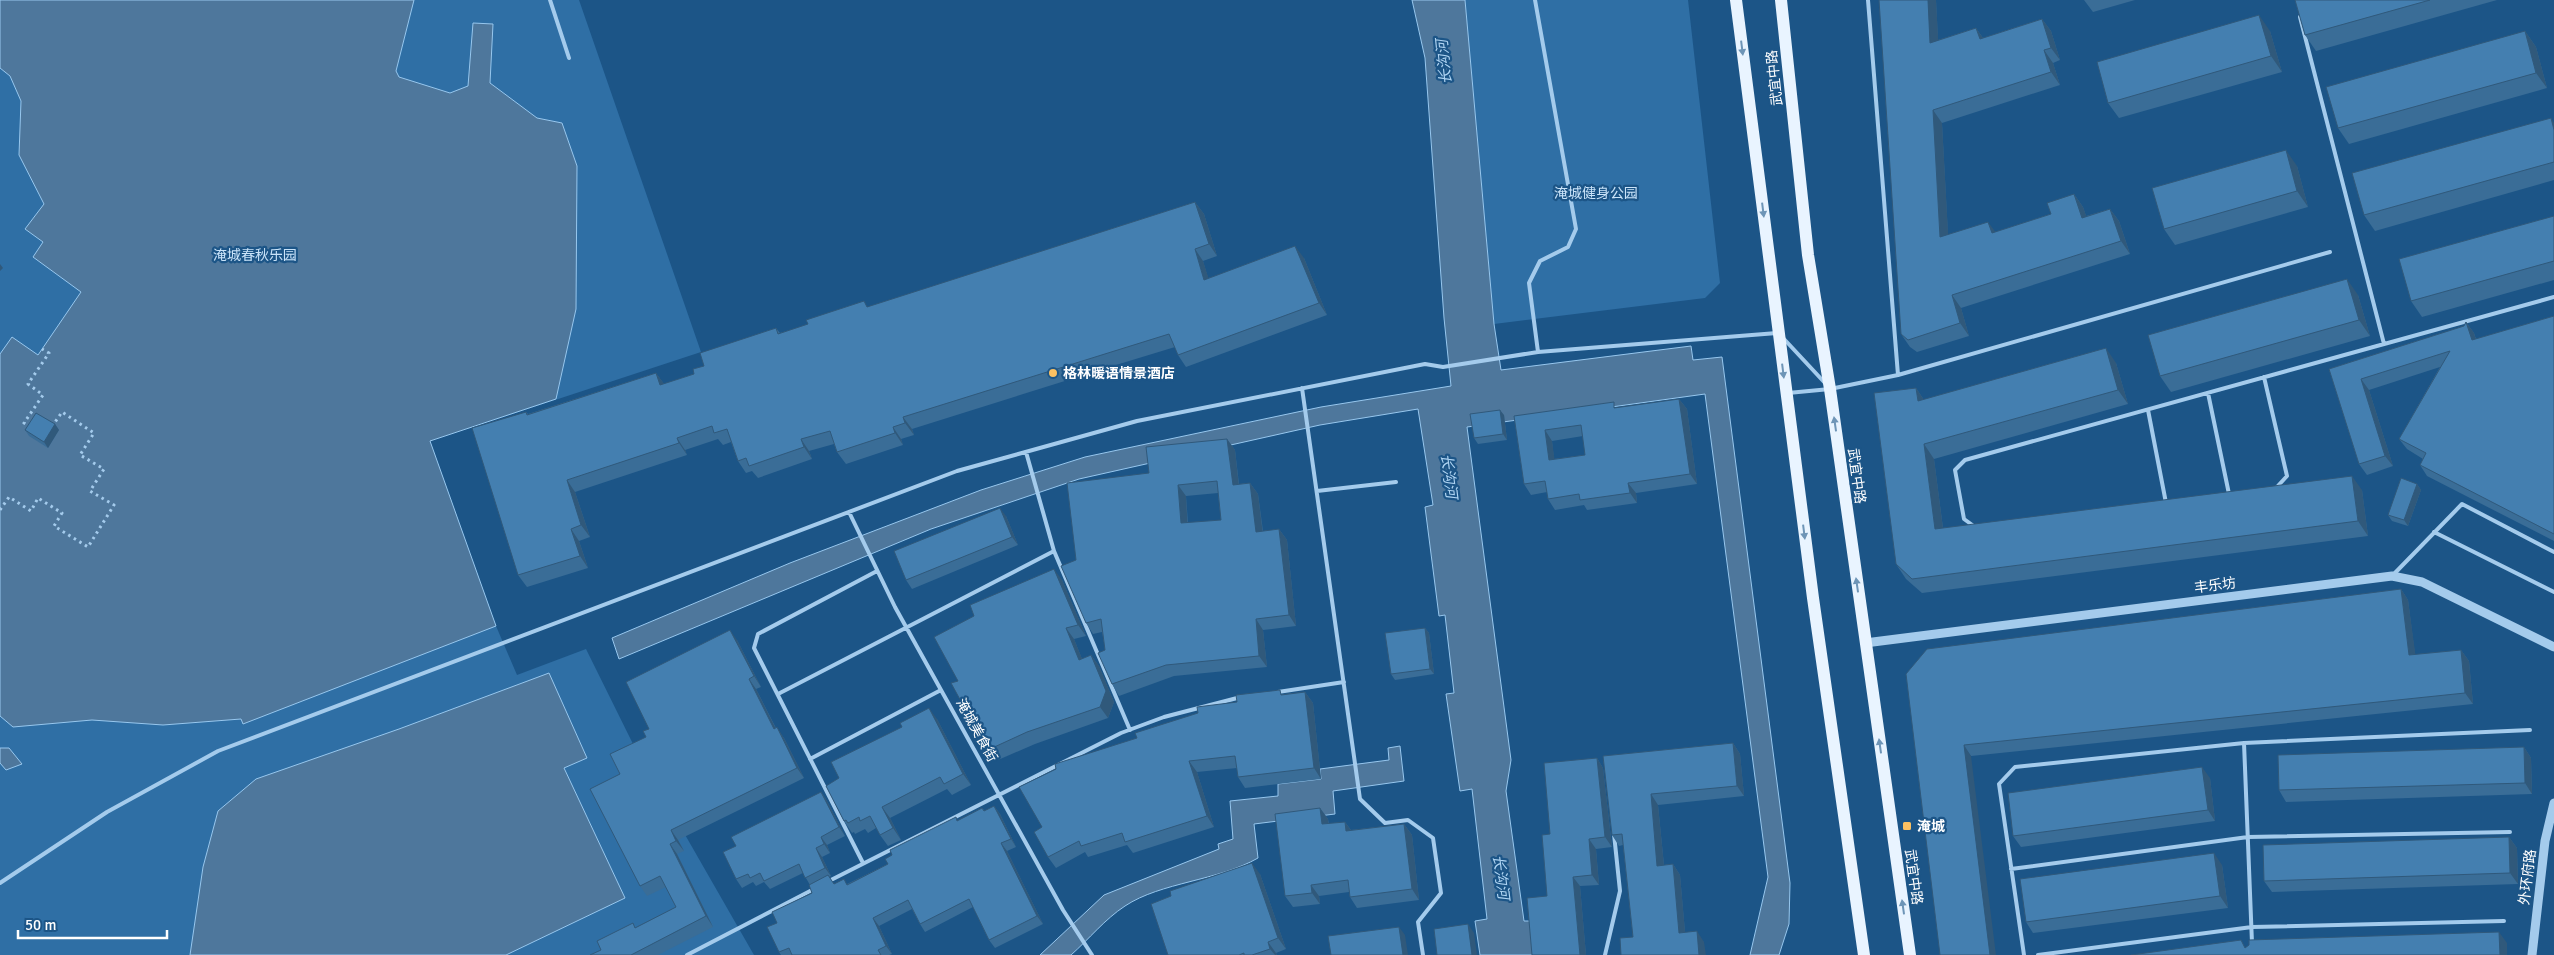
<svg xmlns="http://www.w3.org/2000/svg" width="2554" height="955" font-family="Signika,'Noto Sans SC',sans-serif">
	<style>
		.green { fill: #2f6fa5 }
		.water { fill: #4e779c; stroke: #97c7ee }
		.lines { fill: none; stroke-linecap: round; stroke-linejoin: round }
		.path { stroke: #a4cbec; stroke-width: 3; stroke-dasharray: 2.5 4; stroke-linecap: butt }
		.service { stroke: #a4cbec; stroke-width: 4 }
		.tertiary { stroke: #a4cbec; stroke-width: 9 }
		.primary { stroke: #e9f4ff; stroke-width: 12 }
		.wall { fill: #3a6d97; fill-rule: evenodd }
		.shaded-wall { fill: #30597b }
		.building { fill: #447fb0; stroke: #30597b; fill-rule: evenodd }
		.oneway { fill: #6e95b7 }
		.poi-dot { fill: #fcc162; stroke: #1c5587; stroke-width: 2 }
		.labels { text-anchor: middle; stroke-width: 4.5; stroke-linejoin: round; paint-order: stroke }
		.street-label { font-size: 14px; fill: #fff; stroke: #1c5587 }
		.park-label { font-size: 14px; fill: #c9e3f9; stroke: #1c5587 }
		.poi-label { font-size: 14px; font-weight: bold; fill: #fff; stroke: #1c5587; text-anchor: start }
		.water-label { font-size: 15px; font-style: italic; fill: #b0d5f3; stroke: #1c5587 }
	</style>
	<rect width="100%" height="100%" fill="#1c5587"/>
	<path class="green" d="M0 0H579L701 352 430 441 496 626 517 675 586 649 633 744 754 955H0Z
		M1465 0H1688L1720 283 1705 298 1494 324Z"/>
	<path class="water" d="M0 0H414L396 71 399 77 450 93 468 86 473 23 493 24 490 83 537 118 562 123 577 166 576 309 556 399 430 441 496 626 243 724 241 719 163 725 92 720 13 727 0 716V354L12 337 38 355 81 292 33 257 43 242 25 229 44 204 19 155 21 101 10 76 0 68Z
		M1412 0H1465L1494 324 1501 370 1691 346 1693 360 1722 357 1790 883 1789 924 1779 955H1750L1768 877 1705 394 1467 427 1511 760 1506 791 1524 921H1531L1533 955H1480L1475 921 1487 919 1472 789 1460 791 1446 694 1454 693 1445 615 1439 616 1425 507 1433 505 1418 409 1320 425 1079 479 931 529 619 659 612 638 790 563 981 490 1085 457 1321 407 1451 386 1444 318 1425 58Z
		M549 673 587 758 564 768 625 898 506 955H190L203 867 218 811 256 779 399 729Z
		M1400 746 1404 781 1333 791 1335 814 1254 824 1258 858C1218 881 1161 882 1125 906 1105 919 1089 939 1071 955H1040L1104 895 1219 849 1218 844 1233 839 1230 801 1278 796V784L1321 779 1320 769 1389 760 1388 748Z
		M0 748H9L22 764 6 770 0 763Z"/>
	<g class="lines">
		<path class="path" d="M31 427 24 423 43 395 28 384 49 353 42 349
			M0 510 9 497 31 511 38 498 62 513 54 526 88 547 114 505 90 491 104 469 80 455 94 433 62 412 53 425"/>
		<path class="service" d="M550 0 569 58
			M1535 0 1576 229 1568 247 1540 261 1529 283 1538 352
			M1868 0 1898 375
			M2300 17 2384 344
			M1784 339 1825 383
			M2264 377 2287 476 2276 488
			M1302 388 1360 799 1385 823 1408 820 1433 838 1441 893 1418 922 1423 955
			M1788 393 1830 389 1898 375 2330 252
			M2208 393 2229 494
			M2148 410 2166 503
			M1026 452 1054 551 1130 730
			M1317 491 1396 482
			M849 512 895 607 1063 910 1092 955
			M1975 527 1964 519 1955 470 1965 460 2554 297
			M2434 532 2554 592
			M2393 575 2462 504 2554 552
			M1278 692 1344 682
			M778 694 1054 551
			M2244 743 2252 943
			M810 759 941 690
			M863 863 754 648 758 634 877 571
			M2011 869 2248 837 2510 832
			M829 881 1121 733 1164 717 1241 697
			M0 883 107 812 218 751 957 471 1137 421 1425 364 1443 367 1538 352 1777 333
			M687 955 814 889
			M1605 955 1620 891 1614 834
			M2024 955 1999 784 2015 767 2244 743 2530 730
			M2038 955 2252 927 2504 921"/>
		<path class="tertiary" d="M1865 643 2392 576 2422 582 2554 647
			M2532 955 2545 841 2554 803"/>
		<path class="primary" d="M1736 0 1813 598 1864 955
			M1781 0 1808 255 1830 389 1910 955"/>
	</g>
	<path class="wall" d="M1936 0 1938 40 1976 28 1983 38 2042 19 2051 31 2060 60 2053 63 2060 85 1942 123 1948 235 1995 232 2051 214 2074 194 2083 207 2086 216 2110 209 2119 221 2130 254 1961 308 1969 336 1917 352 1910 347 1901 334Z
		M2084 0H2135L2093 12Z
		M2295 0H2497L2316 51 2305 35Z
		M2270 31 2282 72 2119 118 2108 103Z
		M2525 31 2536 47 2547 88 2349 144 2338 128Z
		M2554 123V180L2375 231 2364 215Z
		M2297 166 2308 207 2175 245 2164 229Z
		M1195 202 1204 214 1217 256 1203 261 1208 278 1304 258 1327 315 1186 367 1178 355 1175 347 1116 365 912 429 914 435 901 439 903 445 846 464 837 452 834 444 809 451 812 459 758 478 752 471 746 473 738 461 731 442 723 445 718 439 685 450 687 455 575 492 590 537 579 541 588 568 527 587 518 575 526 412 528 414 656 373 664 384 694 374 776 328 780 333 869 307Z
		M2554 216V280L2422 317 2411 301Z
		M2358 295 2370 336 2171 392 2160 376Z
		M2554 316V541L2427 476 2420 465 2423 459 2407 449 2399 439 2440 367 2369 390 2393 466 2367 475 2359 464 2329 369 2464 326 2466 322 2474 333 2476 339Z
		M2116 363 2128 404 1934 459 1943 528 2362 490 2368 536 1922 593 1906 579 1896 564 1916 388 1924 400Z
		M1679 399 1687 409 1697 484 1636 493 1637 503 1587 510 1584 505 1555 510 1548 499 1547 492 1531 495 1524 484 1514 416 1618 408ZM1583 436 1585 455 1554 459 1552 441Z
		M1504 415 1507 440 1478 444 1474 438Z
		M55 424 59 430 48 448 29 436 25 430Z
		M1227 439 1235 450 1239 484 1250 483 1258 494 1263 531 1279 529 1287 540 1296 626 1263 630 1267 667 1174 676 1119 696 1112 684 1102 632 1093 634 1086 623 1076 560ZM1218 493 1221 520 1188 523 1186 496Z
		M2417 484 2421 490 2408 526 2392 521 2388 515Z
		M1006 516 1018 545 912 589 906 580Z
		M1062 580 1086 636 1074 639 1082 659 1091 655 1099 666 1114 702 1108 718 1035 744 998 760 990 749 979 726 977 727 969 716 958 681Z
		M2401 589 2408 600 2415 655 2461 650 2469 661 2473 704 1971 756 1906 674Z
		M1425 628 1429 633 1434 674 1395 680 1391 674Z
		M737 640 761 687 756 689 776 728 784 738 804 778 678 840 684 851 677 854 713 927 658 955H590L601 950 636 927 676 907 666 887 647 896 640 886 620 774 646 737 649 729Z
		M1305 692 1313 703 1321 779 1245 788 1238 777 1237 768 1197 772 1214 827 1133 853 1127 845 1088 857 1085 852 1056 868 1048 857 1042 827 1137 738 1198 713 1237 702 1283 694Z
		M937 719 971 785 952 795 947 789 890 818 901 840 888 846 880 835 876 828 868 833 865 829 855 834 854 832 852 833 844 821Z
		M1733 743 1740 754 1744 796 1658 805 1664 865 1673 864 1680 875 1685 932 1704 942 1633 937 1623 845 1619 846 1612 835 1603 756Z
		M2524 747 2531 758 2532 794 2286 802 2279 790Z
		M1597 758 1603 768 1612 847 1596 849 1599 885 1580 886 1586 955H1532L1547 896 1550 834Z
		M2210 778 2215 821 2021 847 2013 836Z
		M821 792 827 801 845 836 827 845 830 853 822 857 831 876 829 877 834 884H847L888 864 958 820 982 808 985 811 994 806 1000 814 1016 847 1007 851 1043 924 995 948 989 940 973 907 925 932 920 924 912 909 879 926 892 954 889 955H781L779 952 777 923 812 893 810 885 803 873 770 889 764 882 756 886 753 882 742 888 736 879V846Z
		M1320 808 1328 819 1329 824 1345 822 1351 830 1404 824 1412 835 1419 900 1357 908 1350 897 1349 892 1319 896 1320 904 1293 907 1285 896Z
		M2509 837 2517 848 2518 884 2272 892 2264 881Z
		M2222 865 2228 908 2033 933 2026 922Z
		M1260 874 1286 949 1276 953 1277 955H1168Z"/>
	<path class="shaded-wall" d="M1928 0H1936L1939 55 1930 43Z
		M2259 15 2270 31 2282 72 2271 56Z
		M2042 19 2051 31 2060 60 2051 48Z
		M1976 28 1985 41 1980 39Z
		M2525 31 2536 47 2547 88 2536 73Z
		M2044 50 2053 63 2060 85 2051 72Z
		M1933 110 1942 123 1949 250 1940 237Z
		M2551 118 2554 123V130Z
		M2286 150 2297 166 2308 207 2297 191Z
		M2074 194 2083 207 2091 230 2082 218Z
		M1195 202 1204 214 1217 256 1209 244Z
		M2110 209 2119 221 2130 254 2121 241Z
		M1988 222 1997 234 1992 233Z
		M1295 246 1304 258 1327 315 1319 303Z
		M1195 249 1203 261 1213 292 1204 280Z
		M0 264 3 268 0 271Z
		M2347 279 2358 295 2370 336 2359 320Z
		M1952 295 1961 308 1969 336 1960 323Z
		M2466 322 2474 333 2479 351 2472 340Z
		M2106 348 2116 363 2128 404 2118 390Z
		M656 373 665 385H660Z
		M2361 379 2369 390 2393 466 2385 456Z
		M1916 388 1926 403 1918 401Z
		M1679 399 1687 409 1697 484 1690 474Z
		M1500 410 1504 415 1507 440 1503 434Z
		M903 417 912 429 914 435 905 423Z
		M55 424 59 430 48 448 44 442Z
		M893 427 901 439 903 445 895 433Z
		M1545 430 1552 441 1556 470 1549 460Z
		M677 438 685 450 687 455 679 443Z
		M801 439 809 451 812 459 804 447Z
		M1227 439 1235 450 1240 496 1233 485Z
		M1924 444 1934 459 1945 544 1935 529Z
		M2352 476 2362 490 2368 536 2358 521Z
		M567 480 575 492 590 537 581 525Z
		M1250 483 1258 494 1264 543 1256 532Z
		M1628 483 1636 493 1637 503 1630 493Z
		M2417 484 2421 490 2408 526 2404 520Z
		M1178 485 1186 496 1188 534 1181 523Z
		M1000 508 1006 516 1018 545 1012 537Z
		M571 529 579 541 588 568 580 556Z
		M1279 529 1287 540 1296 626 1289 615Z
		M1054 569 1062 580 1086 636 1078 625Z
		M2401 589 2408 600 2417 666 2409 655Z
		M1256 619 1263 630 1267 667 1259 656Z
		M1066 628 1074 639 1087 671 1079 660Z
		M1425 628 1429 633 1434 674 1430 669Z
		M730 630 737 640 761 687 754 676Z
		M2461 650 2469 661 2473 704 2465 693Z
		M1091 655 1099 666 1114 702 1108 718 1100 707Z
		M749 679 756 689 781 739 774 729Z
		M1305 692 1313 703 1321 779 1314 768Z
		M929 708 937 719 971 785 963 774Z
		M777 727 784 738 804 778 797 768Z
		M1733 743 1740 754 1744 796 1737 786Z
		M1964 745 1971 756 1996 955H1990Z
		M2524 747 2531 758 2532 794 2525 783Z
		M1597 758 1603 768 1612 847 1605 837Z
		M1189 761 1197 772 1214 827 1207 816Z
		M2202 767 2210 778 2215 821 2208 810Z
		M821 792 827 801 845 836 839 827Z
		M1651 794 1658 805 1665 876 1657 866Z
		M994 806 1000 814 1016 847 1011 839Z
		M882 807 890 818 901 840 893 828Z
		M1320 808 1328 819 1330 836 1322 824Z
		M1345 822 1353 833 1346 831Z
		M1404 824 1412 835 1419 900 1412 889Z
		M671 830 678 840 684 851 676 841Z
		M821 837 827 845 830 853 824 844Z
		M2509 837 2517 848 2518 884 2510 873Z
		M1589 839 1596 849 1599 885 1592 875Z
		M1001 843 1007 851 1043 924 1037 916Z
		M670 844 677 854 713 927 706 916Z
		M816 848 822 857 831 876 825 868Z
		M2214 853 2222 865 2228 908 2220 896Z
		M1252 863 1260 874 1286 949 1278 938Z
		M1673 864 1680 875 1686 943 1679 933Z
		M1573 877 1580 886 1586 955H1580Z
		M1311 885 1319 896 1320 904 1312 893Z
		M873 918 879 926 892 954 886 946Z
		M1468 924 1474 933 1477 955H1472Z
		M1399 927 1405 935 1408 955H1403Z
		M1697 931 1704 942 1706 955H1699Z
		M2499 932 2507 943V955H2500Z
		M1268 942 1276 953 1277 955H1275L1270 949Z"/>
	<path class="building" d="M1879 0H1928L1930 43 1976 28 1980 39 2042 19 2051 48 2044 50 2051 72 1933 110 1940 237 1988 222 1992 233 2051 214 2047 203 2074 194 2082 218 2110 209 2121 241 1952 295 1960 323 1908 340 1901 334Z
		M2295 0H2430L2305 35Z
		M2259 15 2271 56 2108 103 2097 62Z
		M2525 31 2536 73 2338 128 2326 87Z
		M2551 118 2554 130V162L2364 215 2352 173Z
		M2286 150 2297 191 2164 229 2152 188Z
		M1195 202 1209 244 1195 249 1204 280 1295 246 1319 303 1178 355 1169 334 1108 353 903 417 905 423 893 427 895 433 837 452 830 431 801 439 804 447 749 466 746 458 738 461 727 429 714 433 712 426 677 438 679 443 567 480 581 525 571 529 580 556 518 575 472 428 526 412 527 415 656 373 660 385 694 374 693 369 704 366 700 353 776 328 778 334 808 324 806 320 864 301 867 307Z
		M2554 216V261L2411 301 2399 259Z
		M2347 279 2359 320 2160 376 2148 335Z
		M2554 316V534L2420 465 2426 453 2399 439 2450 351 2361 379 2385 456 2359 464 2329 369 2464 326 2466 322 2472 340Z
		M2106 348 2118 390 1924 444 1935 529 2352 476 2358 521 1912 579 1896 564 1874 393 1916 388 1918 401Z
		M1679 399 1690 474 1628 483 1630 493 1580 500 1579 494 1548 499 1545 481 1524 484 1514 416 1614 402V408ZM1581 425 1585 455 1549 460 1545 430Z
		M1500 410 1503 434 1474 438 1470 414Z
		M36 413 55 424 44 442 25 430Z
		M1227 439 1233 485 1250 483 1256 532 1279 529 1289 615 1256 619 1259 656 1166 665 1112 684 1098 653 1105 650 1101 619 1086 623 1061 566 1076 560 1067 483 1149 473 1146 447ZM1217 481 1221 520 1181 523 1178 485Z
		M2401 478 2417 484 2404 520 2388 515Z
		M1000 508 1012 537 906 580 894 551Z
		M1054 569 1078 625 1066 628 1079 660 1091 655 1106 691 1100 707 1027 732 990 749 973 715 969 716 951 683 958 681 934 637 974 616 970 605Z
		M2401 589 2409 655 2461 650 2465 693 1964 745 1990 955H1940L1906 674 1927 649Z
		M1425 628 1430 669 1391 674 1385 633Z
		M730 630 754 676 749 679 774 729 777 727 797 768 671 830 676 841 670 844 706 916 631 955H590L601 950 597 941 633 923 635 928 676 907 660 876 640 886 590 789 620 774 610 754 646 737 643 731 649 729 626 682Z
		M1280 690 1281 695 1305 692 1314 768 1238 777 1235 756 1189 761 1207 816 1125 842 1122 833 1081 846 1079 841 1048 857 1034 832 1042 827 1019 787 1056 769 1055 764 1137 738 1135 733 1198 713 1197 707 1237 702 1236 695Z
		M929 708 963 774 944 784 940 777 882 807 893 828 880 835 870 816 860 821 859 817 848 823 846 820 844 821 826 786 839 778 831 762 902 727 900 723Z
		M1733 743 1737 786 1651 794 1657 866 1673 864 1679 933 1697 931 1699 955H1621L1620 938 1633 937 1622 834 1612 835 1603 756Z
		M2524 747 2525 783 2279 790 2278 755Z
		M1597 758 1605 837 1589 839 1592 875 1573 877 1580 955H1532L1527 898 1547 896 1542 835 1550 834 1544 763Z
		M2202 767 2208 810 2013 836 2008 793Z
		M821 792 839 827 821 837 824 844 816 848 825 868 805 878 799 864 764 881 760 873 750 878 748 874 736 879 723 852 736 846 731 837Z
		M994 806 1011 839 1001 843 1037 916 989 940 969 899 920 924 908 900 873 918 886 946 878 950 881 955H792L789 948 779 952 767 927 777 923 772 912 812 893 809 885 828 875 834 884 844 879 847 885 888 864 885 859 892 855 890 850 956 817 957 821 982 808 984 811Z
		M1320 808 1322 824 1345 822 1346 831 1404 824 1412 889 1350 897 1348 880 1311 885 1312 893 1285 896 1275 814Z
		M2509 837 2510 873 2264 881 2263 845Z
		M2214 853 2220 896 2026 922 2020 879Z
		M1252 863 1278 938 1268 942 1270 949 1252 955H1244V953L1239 955H1168L1151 904 1171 896 1170 891Z
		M1468 924 1472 955H1437L1434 929Z
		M1399 927 1403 955H1331L1328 936Z
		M2499 932 2500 955H2131L2241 940 2245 948 2249 945V940Z"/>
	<defs><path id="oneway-solid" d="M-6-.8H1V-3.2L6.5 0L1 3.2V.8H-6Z" transform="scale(1.25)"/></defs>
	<g class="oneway">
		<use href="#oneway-solid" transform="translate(1742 48) rotate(83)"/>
		<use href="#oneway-solid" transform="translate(1763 210) rotate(83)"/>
		<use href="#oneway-solid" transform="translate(1783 371) rotate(83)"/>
		<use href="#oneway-solid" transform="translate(1835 424) rotate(-98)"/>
		<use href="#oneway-solid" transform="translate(1804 532) rotate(83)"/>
		<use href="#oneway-solid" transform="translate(1857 585) rotate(-98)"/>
		<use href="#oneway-solid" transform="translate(1880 746) rotate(-98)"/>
		<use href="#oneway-solid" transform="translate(1903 907) rotate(-98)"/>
	</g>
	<g class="poi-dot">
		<circle cx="1053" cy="373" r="5"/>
		<rect x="1902" y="821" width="10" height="10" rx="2.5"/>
	</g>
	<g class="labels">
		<g class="street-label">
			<text transform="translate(1774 78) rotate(-96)" y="5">武宜中路</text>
			<text transform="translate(1857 476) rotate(82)" y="5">武宜中路</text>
			<text transform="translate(2215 585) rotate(-7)" y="5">丰乐坊</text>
			<text transform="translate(977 730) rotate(61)" y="5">淹城美食街</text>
			<text transform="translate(1914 877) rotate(82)" y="5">武宜中路</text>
			<text transform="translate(2527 877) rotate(-83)" y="5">外环府路</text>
		</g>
		<g class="park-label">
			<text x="1596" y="198">淹城健身公园</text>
			<text x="255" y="260">淹城春秋乐园</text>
		</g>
		<g class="poi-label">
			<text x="1063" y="378">格林暖语情景酒店</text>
			<text x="1917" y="831">淹城</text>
		</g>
		<g class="water-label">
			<text transform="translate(1444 62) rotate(-96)" y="5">长沟河</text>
			<text transform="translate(1449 476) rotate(83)" y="5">长沟河</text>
			<text transform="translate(1501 877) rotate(83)" y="5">长沟河</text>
		</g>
	</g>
	<path d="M18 930v8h149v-8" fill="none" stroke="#ffffff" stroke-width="2.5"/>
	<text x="25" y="930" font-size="15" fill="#ffffff" stroke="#1c5587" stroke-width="4" paint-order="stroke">50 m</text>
</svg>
